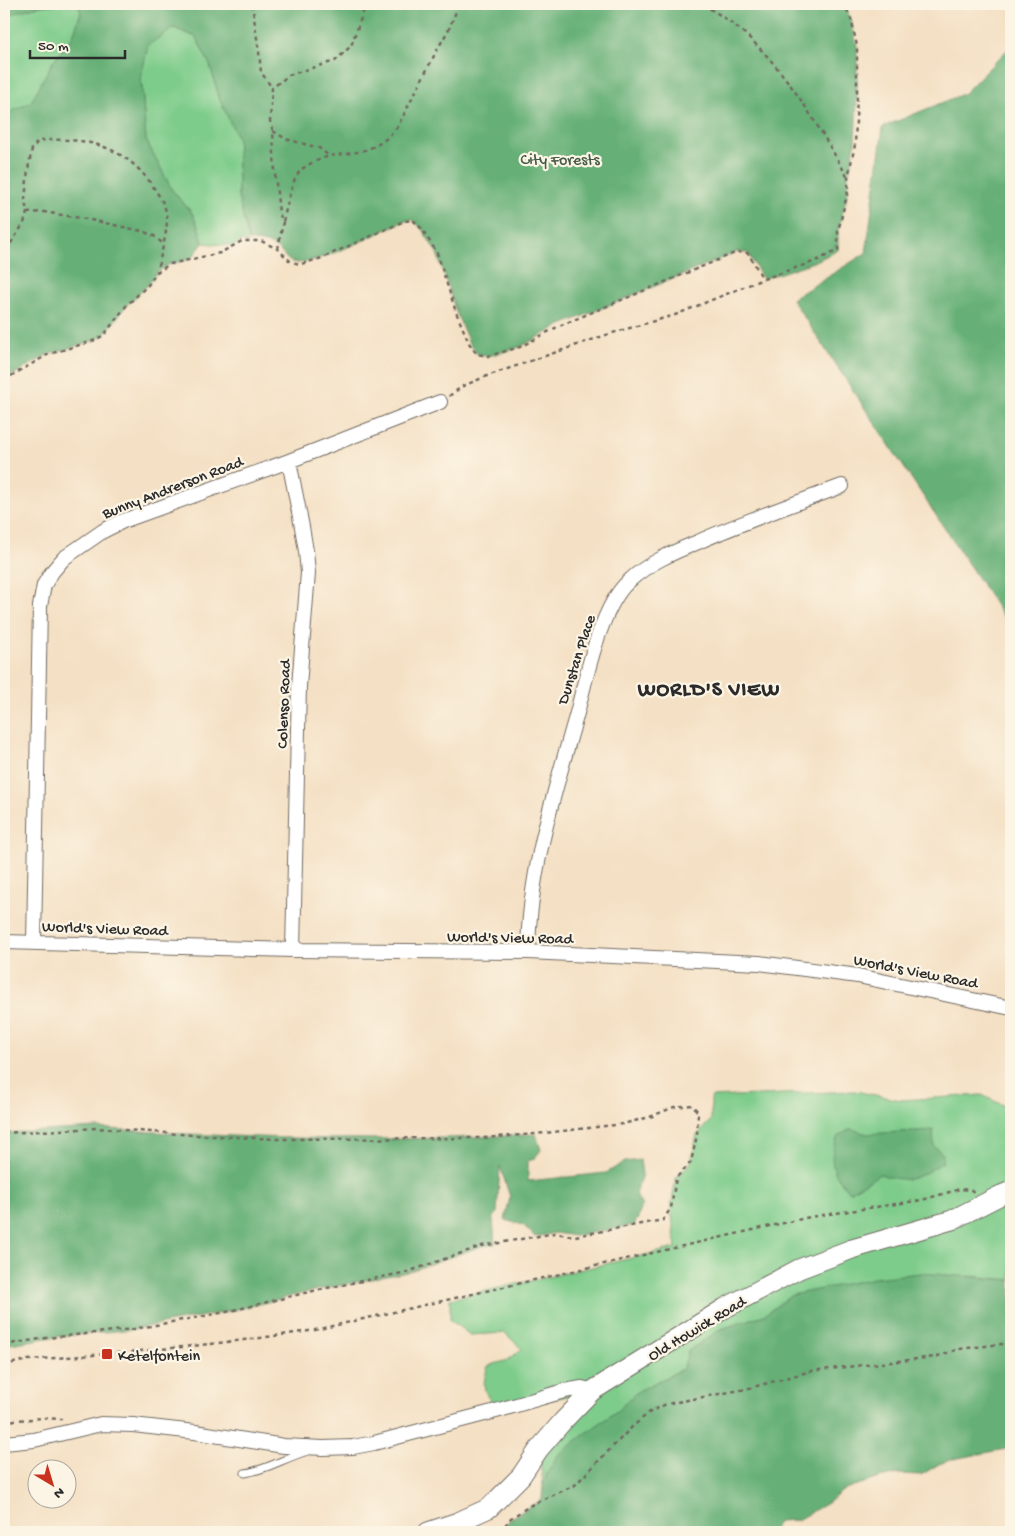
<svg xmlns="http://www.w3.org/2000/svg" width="1015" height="1536" font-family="'Gochi Hand',sans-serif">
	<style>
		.green { fill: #7ecc8b; stroke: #547c5b }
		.forest { fill: #66b077; stroke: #486e51 }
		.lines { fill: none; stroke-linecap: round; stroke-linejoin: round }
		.lane-casing { stroke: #716a61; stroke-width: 9 }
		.street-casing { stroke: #716a61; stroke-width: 16 }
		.secondary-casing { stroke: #716a61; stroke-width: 21 }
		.path { stroke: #716a61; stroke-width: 2.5; stroke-dasharray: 4 4; stroke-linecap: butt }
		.lane { stroke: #fff; stroke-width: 7 }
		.street { stroke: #fff; stroke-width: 14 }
		.secondary { stroke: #fff; stroke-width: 19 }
		.poi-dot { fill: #c8321e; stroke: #fcf5e5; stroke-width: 2 }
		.labels { text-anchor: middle; stroke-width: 4.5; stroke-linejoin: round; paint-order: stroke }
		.park-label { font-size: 16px; fill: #445b48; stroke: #fcf5e5 }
		.street-label { font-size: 16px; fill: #2b2b2b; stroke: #fcf5e5 }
		.poi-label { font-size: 16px; fill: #2b2b2b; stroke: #fcf5e5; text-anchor: start }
		.district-label { font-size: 21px; font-weight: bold; letter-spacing: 1px; fill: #2b2b2b; stroke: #fcf5e5 }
	</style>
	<rect width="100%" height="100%" fill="#fcf5e5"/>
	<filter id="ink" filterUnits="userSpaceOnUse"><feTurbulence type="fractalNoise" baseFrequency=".02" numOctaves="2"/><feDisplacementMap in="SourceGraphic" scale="10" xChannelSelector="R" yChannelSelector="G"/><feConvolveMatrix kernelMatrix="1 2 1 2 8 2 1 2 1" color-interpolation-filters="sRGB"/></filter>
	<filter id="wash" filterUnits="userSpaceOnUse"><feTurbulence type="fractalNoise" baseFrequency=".0096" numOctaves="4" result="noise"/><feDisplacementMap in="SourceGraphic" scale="20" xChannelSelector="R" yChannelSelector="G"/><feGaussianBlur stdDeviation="1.12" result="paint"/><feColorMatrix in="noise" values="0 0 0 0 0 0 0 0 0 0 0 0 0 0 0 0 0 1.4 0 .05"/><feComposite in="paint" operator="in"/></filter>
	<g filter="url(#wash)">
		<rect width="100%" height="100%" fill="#f4e0c4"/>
		<path class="green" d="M78 4 81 12 73 36 51 65 31 103 14 110 4 119V18C28 5 51 4 78 4Z
			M174 28 196 37 210 65 220 100 238 139V196L249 241H242L234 246 203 243 199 229 192 213 172 190 146 140 141 77 148 44Z
			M855 1091 901 1100 982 1095 1011 1109V1280L971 1276 792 1295 764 1315 722 1329 683 1369 638 1391 617 1411 589 1431 558 1455 547 1474 543 1484 539 1449 592 1391 496 1411C484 1390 481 1389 488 1366L508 1360 522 1349 505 1333 470 1335 450 1320V1299L676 1248 671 1208 676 1178 691 1162 697 1135 711 1120V1097Z"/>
		<path class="forest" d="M4 4H57C38 5 20 10 4 18Z
			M78 4H844L851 19 857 46V95L855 145 848 177V191L838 231V250L816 261 763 279 748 253 737 252 559 326 520 347 488 356 477 354 469 343 456 312 437 253 422 229 413 220 404 221C384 230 310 269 292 262 288 261 284 255 281 252 272 243 261 241 249 241L238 196V139L220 100 210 65 196 37 174 28 148 45 141 77 146 140 172 190 192 213 199 229 203 243 191 259 170 264 157 272 148 285 126 306 104 335 93 341 49 354 4 380V119L14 110 31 102 51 65 73 36 81 12Z
			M1011 46V628L792 299 866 253 883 127 963 94Z
			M97 1128C243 1139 390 1143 536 1134L541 1150 534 1159 528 1161V1181L606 1173 625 1162 640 1160 642 1174 635 1194 642 1206 638 1218 634 1225 575 1236 555 1233 535 1237 523 1225 505 1220 510 1197 500 1166 497 1213 493 1219 495 1244 482 1246 407 1272 317 1290 226 1312 134 1329 46 1338 4 1345V1133Z
			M851 1129 867 1134 933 1130 934 1146 943 1154 942 1163C915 1179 910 1184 880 1174L849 1192C832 1171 827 1161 838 1136Z
			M921 1273 1011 1280V1448L953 1459 939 1464 921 1475 899 1474 879 1478 845 1489 827 1503 797 1520 778 1521 773 1532H500L511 1518 542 1500 543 1484 547 1474 558 1455 589 1431 617 1411 638 1391 683 1369 688 1351 721 1329 764 1315 792 1295 874 1278Z"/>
	</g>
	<g filter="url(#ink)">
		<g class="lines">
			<g class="lane-casing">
				<path id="lane" d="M245 1473C267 1470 286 1457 308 1451"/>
			</g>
			<g class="street-casing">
				<path id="street" d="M289 461 302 527 306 551 308 573 299 686 293 950
					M4 942 293 950 528 952 759 963 858 976 1011 1008
					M34 943 40 606 44 585 52 572 64 558 103 531 123 521 289 461 440 402
					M528 952C529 870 555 791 577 713 586 678 601 605 629 581 648 563 674 552 698 542 745 521 794 504 842 486
					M4 1443 34 1440 101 1424 133 1425 195 1432 284 1446 323 1448 353 1447 374 1443 496 1411 564 1391 582 1388 592 1391"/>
			</g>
			<g class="secondary-casing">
				<path id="secondary" d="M428 1532 458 1522 489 1508 521 1476 539 1449 563 1421 592 1391 725 1308 799 1269 852 1249 952 1220 999 1196 1011 1191"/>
			</g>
			<path class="path" d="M252 4 259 52 261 72 272 88
				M703 4C715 12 727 19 738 28 786 68 816 123 847 176
				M273 131 286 139 319 148 329 156C359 152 378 152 398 126L438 48 449 29 459 4
				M27 213 44 212 86 219 142 231 154 236 162 243
				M283 221C287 208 291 181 300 171 308 163 319 160 329 156
				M4 248 11 243 24 223 27 213 25 200 28 169 32 149 38 141C84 136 124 145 152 185 157 193 164 202 166 212 170 226 160 256 157 272
				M278 249 283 222 279 213 275 174 273 131 270 121 272 88 289 75 335 61 351 46 366 4
				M4 380 49 354 93 341 104 335 126 306 148 285 157 272 170 264 220 253 242 241H261L278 249 291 262 301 264 322 258 404 221 413 220 422 229 437 253 456 312 469 343 477 354 488 356 520 347 559 326 737 252 748 253 763 279
				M449 396 463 386 487 376 609 334 675 315 763 279 816 261 838 250V231L848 191V177L855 145 857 95V46L851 19 844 4
				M4 1133 97 1128 193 1135 278 1139 484 1138 536 1134 623 1124 650 1117 674 1107 692 1105 698 1112 697 1135 691 1162 676 1178 671 1208 663 1220 575 1236 555 1233 482 1246 407 1272 317 1290 226 1312 134 1329 46 1338 4 1345
				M4 1365 28 1360C124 1353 220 1345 315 1330L810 1217 922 1200 960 1189 971 1190 974 1192
				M4 1421 44 1418 62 1419
				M500 1532 511 1518 531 1505 575 1485 632 1427 650 1412 666 1404 746 1389 811 1371 935 1357 959 1349 1011 1343"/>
			<use href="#lane" class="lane"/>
			<use href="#street" class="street"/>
			<use href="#secondary" class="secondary"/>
		</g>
	</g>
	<rect class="poi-dot" x="101" y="1348" width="12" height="12" rx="2.5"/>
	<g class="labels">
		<g class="park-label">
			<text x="560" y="164">City Forests</text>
		</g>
		<g class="street-label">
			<text transform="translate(172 486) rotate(-21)" y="6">Bunny Andrerson Road</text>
			<text transform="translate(575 659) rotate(-72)" y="6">Dunstan Place</text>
			<text transform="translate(282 704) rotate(-88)" y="6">Colenso Road</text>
			<text transform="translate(105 927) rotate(2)" y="6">World's View Road</text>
			<text transform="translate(510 936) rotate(1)" y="6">World's View Road</text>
			<text transform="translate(916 970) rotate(11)" y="6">World's View Road</text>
			<text transform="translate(696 1327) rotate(-31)" y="6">Old Howick Road</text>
		</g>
		<g class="poi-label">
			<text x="118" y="1360">Ketelfontein</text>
		</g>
		<g class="district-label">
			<text x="709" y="695">WORLD'S VIEW</text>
		</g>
	</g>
	<rect width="1015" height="1536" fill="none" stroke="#fcf5e5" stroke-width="20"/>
	<g transform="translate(52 1484) rotate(142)"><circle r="24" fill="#fcf5e5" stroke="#a8a49b"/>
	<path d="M0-4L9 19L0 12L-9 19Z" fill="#c8321e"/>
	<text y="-8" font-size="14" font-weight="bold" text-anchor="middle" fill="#2b2b2b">N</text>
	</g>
	<path d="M30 50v8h95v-8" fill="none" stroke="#2b2b2b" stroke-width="2.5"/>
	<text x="38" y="50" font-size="15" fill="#2b2b2b" stroke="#fcf5e5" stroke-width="4" paint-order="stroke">50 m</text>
</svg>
